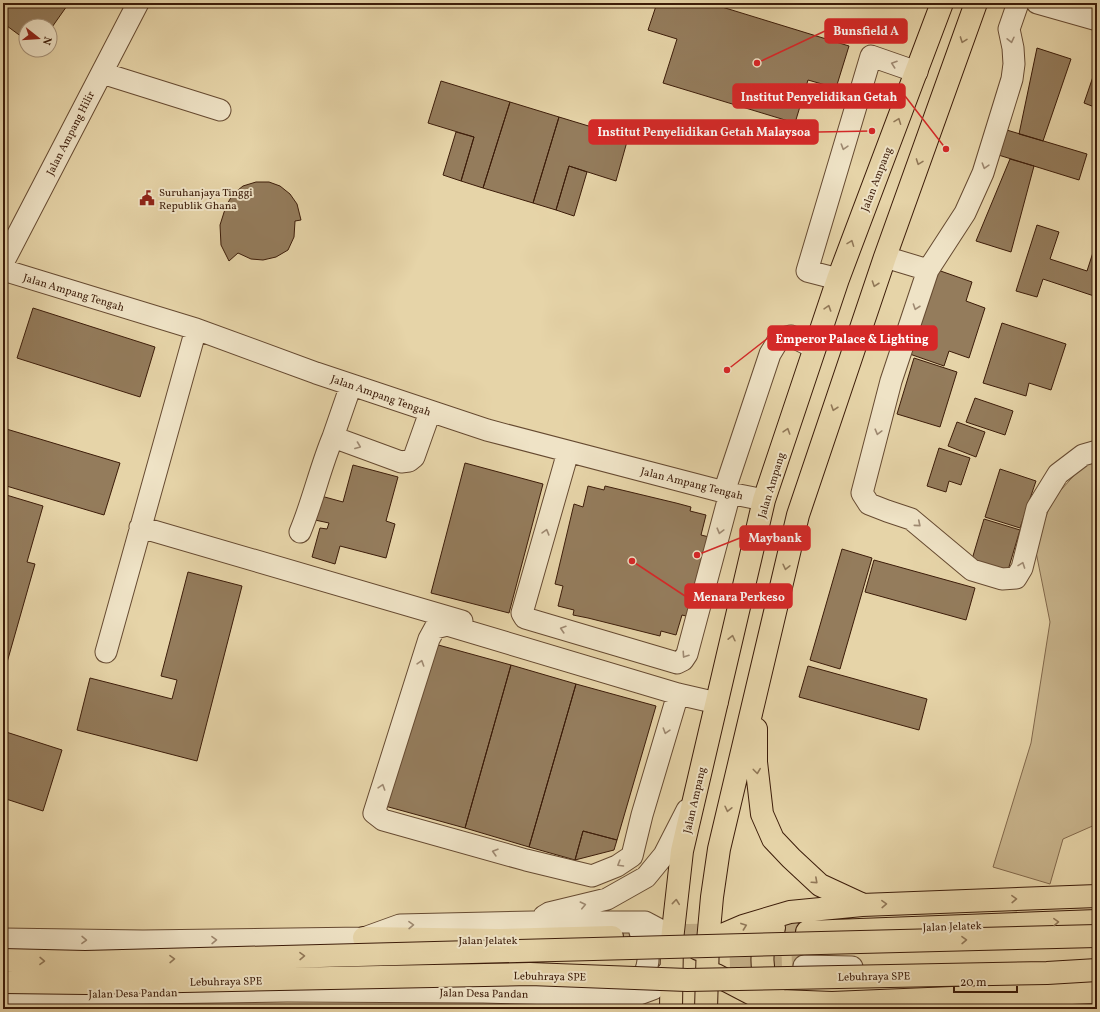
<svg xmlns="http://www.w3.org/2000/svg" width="1100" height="1012" font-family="Vollkorn,serif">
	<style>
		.green { fill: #c9b58d; stroke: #82684b }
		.building { fill: #947c5c; stroke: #3c1c09 }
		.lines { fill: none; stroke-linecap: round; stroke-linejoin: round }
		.minor-tunnel { stroke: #c4af88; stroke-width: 21; stroke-dasharray: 21 10; stroke-linecap: butt }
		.major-tunnel { stroke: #c4af88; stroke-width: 22; stroke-dasharray: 22 11; stroke-linecap: butt }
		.minor-casing { stroke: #664a31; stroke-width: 23 }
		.major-casing { stroke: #3c1c09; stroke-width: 24 }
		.minor { stroke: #efe3c6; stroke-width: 21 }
		.major { stroke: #e6d4a8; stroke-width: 22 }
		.highway-bridge-casing { stroke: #3c1c09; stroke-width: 24; stroke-linecap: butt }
		.highway-bridge { stroke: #e6d4a8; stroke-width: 22 }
		.oneway { stroke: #917858 }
		.oneway2 { stroke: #9e8971 }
		.labels { text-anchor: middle; stroke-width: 4; stroke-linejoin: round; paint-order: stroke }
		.street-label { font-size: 11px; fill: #3c1c09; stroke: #efe3c6 }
		.poi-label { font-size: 11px; fill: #3c1c09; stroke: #efe3c6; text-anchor: start }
		.leader { fill: none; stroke: #d62828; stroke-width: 1.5 }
		.callout-dot { fill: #d62828; stroke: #efe3c6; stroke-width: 1.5 }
		.callout { fill: #d62828; stroke: #d62828; stroke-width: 1.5 }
		.callout-label { font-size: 12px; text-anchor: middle; font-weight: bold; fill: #fff }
	</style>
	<rect width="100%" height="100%" fill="#e6d4a8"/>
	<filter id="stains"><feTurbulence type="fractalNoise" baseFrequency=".005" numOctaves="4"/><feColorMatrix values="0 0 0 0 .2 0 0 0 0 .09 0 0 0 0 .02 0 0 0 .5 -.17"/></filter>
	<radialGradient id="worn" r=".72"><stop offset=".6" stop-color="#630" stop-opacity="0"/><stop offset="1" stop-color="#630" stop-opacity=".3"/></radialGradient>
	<path class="green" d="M1097 458V824L1063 839 1050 884 993 867 1031 743 1050 622 1035 547 1052 500 1087 461Z"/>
	<path class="building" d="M3 3H69L50 30V26H26V40L3 23Z
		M657 3H709L849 46 836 88 808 80 795 123 663 83 677 39 648 30Z
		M1037 48 1071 59 1043 141 1019 134Z
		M1097 65V108L1084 103Z
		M441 81 510 102 483 188 461 181 474 137 428 123Z
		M510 102 559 117 533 203 483 188Z
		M559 117 628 138 616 181 569 166 556 210 533 203Z
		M1000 128 1087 154 1079 180 992 153Z
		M456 132 474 137 461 181 443 175Z
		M1010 159 1034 166 1011 252 976 241Z
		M569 166 587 172 574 216 556 210Z
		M256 182H269L280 186 290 194 297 204 301 220 295 221 294 237 288 250 276 257 263 260 251 259 238 253 229 261 221 245 220 225 226 206 233 194 243 186Z
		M1037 225 1059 232 1050 259 1087 271 1097 240V297L1043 279 1037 297 1016 291Z
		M932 268 972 282 966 301 985 308 969 358 949 351 944 366 904 352Z
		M33 308 155 347 140 397 17 358Z
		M1002 323 1066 344 1051 390 1029 383 1026 396 983 383Z
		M914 358 957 372 940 427 897 414Z
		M975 398 1013 411 1005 435 966 422Z
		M957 422 985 432 976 457 948 446Z
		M3 428 120 463 104 515 3 485Z
		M939 448 970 458 961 485 949 481 946 492 927 486Z
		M465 463 543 484 509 613 431 593Z
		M353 465 398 477 386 521 395 524 386 558 340 546 335 564 312 557 320 528 327 529 329 523 315 520 321 496 343 502Z
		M1000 469 1036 481 1020 528 985 517Z
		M588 486 604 490 605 486 676 503 691 507 690 511 706 515 701 535 709 537 690 617 682 615 676 635 661 631 660 636 588 618 573 615 574 610 558 606 563 586 555 584 574 504 583 507Z
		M3 494 43 506 27 562 35 564 6 666 3 665Z
		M984 519 1020 530 1006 577 970 566Z
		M842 549 872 558 840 669 810 660Z
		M874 560 975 588 966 620 865 592Z
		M188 572 242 586 197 761 77 730 90 678 172 699 177 680 161 676Z
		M431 643 511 665 465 828 385 806Z
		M511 665 576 684 529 847 465 828Z
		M808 666 927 699 919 730 799 697Z
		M576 684 656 706 617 840 583 831 575 860 529 847Z
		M3 731 62 750 43 811 3 798Z
		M583 831 617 840 614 850 575 860Z"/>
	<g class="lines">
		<path class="minor-tunnel" d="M699 969 804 966"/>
		<path class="major-tunnel" d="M612 937 807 932"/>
		<g class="minor-casing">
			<path id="minor" d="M1018 3 1009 29 1013 48 1014 64 1012 79 983 173 965 213 928 270 891 381 862 493 869 504 887 511 911 519 972 570 1002 579 1016 578 1022 568 1037 508 1058 474 1083 455 1097 451
				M1037 3 1097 20
				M102 73 220 110
				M885 257 928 270
				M3 263 138 3
				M3 270 196 329 316 373 487 430 724 492 764 500
				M838 279 807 271 871 56 917 72
				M351 385 333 437 401 462 409 461 414 457 430 412
				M568 452 522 613 525 618 677 663 683 660 687 654 730 493
				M724 492 770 354 779 339 791 336 815 348
				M140 527 462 621
				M300 532C313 501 320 468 333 437
				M106 652 196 329
				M678 694 642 815 632 856 617 866 592 876 526 860 383 820 374 813 429 639 435 628 447 625 678 694 717 703
				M544 916 549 913 607 899 646 877 664 855 687 810
				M3 939 143 941 364 938 400 925 533 922H645L662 931 672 940
				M804 966 852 967
				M628 988C633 985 640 981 643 976 650 965 651 941 640 932
				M3 994 143 993 287 991 483 992 634 996 653 989 671 969"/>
		</g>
		<g class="major-casing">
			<path id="major" d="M756 729V762L762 814 773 839 791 858 820 885 861 904
				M774 928C761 942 760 963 766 980 767 985 771 989 774 994
				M807 932 1097 921
				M364 938 500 940 612 937
				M698 949 708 941 743 926 790 912 862 905 1097 896
				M716 975 760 998 780 1001 832 1003 1097 992
				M671 1009 672 940 682 851 764 500 838 279 942 3
				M706 1009 708 941 712 897 719 849 798 515 885 257 976 3"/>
		</g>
		<use href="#minor" class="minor"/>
		<use href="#major" class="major"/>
		<g class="highway-bridge-casing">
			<path id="highway-bridge" d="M3 960 85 962 1097 936
				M3 982 86 983 530 974 687 980 1047 973 1097 970"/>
		</g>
		<use href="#highway-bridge" class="highway-bridge"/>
	</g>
	<defs><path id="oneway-chevron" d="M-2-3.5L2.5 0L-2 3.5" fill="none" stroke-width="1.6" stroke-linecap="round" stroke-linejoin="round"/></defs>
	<g class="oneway">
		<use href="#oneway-chevron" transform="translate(963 40) rotate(110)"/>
		<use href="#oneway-chevron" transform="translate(898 121) rotate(-69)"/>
		<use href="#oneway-chevron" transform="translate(919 162) rotate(110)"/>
		<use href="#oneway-chevron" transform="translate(851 243) rotate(-69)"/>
		<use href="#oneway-chevron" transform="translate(875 284) rotate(109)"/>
		<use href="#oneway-chevron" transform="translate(828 308) rotate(-72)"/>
		<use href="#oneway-chevron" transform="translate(834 408) rotate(109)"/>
		<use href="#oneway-chevron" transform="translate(787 431) rotate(-72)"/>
		<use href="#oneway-chevron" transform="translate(786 567) rotate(103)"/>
		<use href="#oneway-chevron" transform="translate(732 638) rotate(-77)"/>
		<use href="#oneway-chevron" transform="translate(757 771) rotate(83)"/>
		<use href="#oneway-chevron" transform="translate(728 809) rotate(103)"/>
		<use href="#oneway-chevron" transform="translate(815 881) rotate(42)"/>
		<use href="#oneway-chevron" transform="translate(1014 899) rotate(-2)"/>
		<use href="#oneway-chevron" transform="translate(676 902) rotate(-84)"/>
		<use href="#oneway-chevron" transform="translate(884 904) rotate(-2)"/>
		<use href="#oneway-chevron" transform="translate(1056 922) rotate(-2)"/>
		<use href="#oneway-chevron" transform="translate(744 926) rotate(-20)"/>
		<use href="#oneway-chevron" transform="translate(964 940) rotate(-1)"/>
		<use href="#oneway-chevron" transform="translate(302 956) rotate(-1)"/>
		<use href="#oneway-chevron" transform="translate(172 959) rotate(-1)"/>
		<use href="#oneway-chevron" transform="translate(42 961) rotate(1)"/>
	</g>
	<g class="oneway2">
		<use href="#oneway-chevron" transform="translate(1011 40) rotate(77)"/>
		<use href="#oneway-chevron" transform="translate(894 64) rotate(-161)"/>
		<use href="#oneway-chevron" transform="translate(844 147) rotate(107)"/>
		<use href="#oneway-chevron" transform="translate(985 166) rotate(107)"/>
		<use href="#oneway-chevron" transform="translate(916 307) rotate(109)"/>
		<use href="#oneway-chevron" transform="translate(878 432) rotate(105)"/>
		<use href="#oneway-chevron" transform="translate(358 446) rotate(21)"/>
		<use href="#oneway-chevron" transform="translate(918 524) rotate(40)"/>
		<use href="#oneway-chevron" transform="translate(720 531) rotate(105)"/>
		<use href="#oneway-chevron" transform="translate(546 532) rotate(-74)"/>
		<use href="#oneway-chevron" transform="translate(1022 565) rotate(-70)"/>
		<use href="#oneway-chevron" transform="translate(563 629) rotate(-163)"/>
		<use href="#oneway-chevron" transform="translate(685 655) rotate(124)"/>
		<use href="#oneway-chevron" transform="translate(421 663) rotate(-72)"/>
		<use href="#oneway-chevron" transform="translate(666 731) rotate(107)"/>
		<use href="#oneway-chevron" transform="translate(382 787) rotate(-72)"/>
		<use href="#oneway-chevron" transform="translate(495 852) rotate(-164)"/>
		<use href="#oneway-chevron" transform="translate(620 864) rotate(149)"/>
		<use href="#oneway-chevron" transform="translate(583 905) rotate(-13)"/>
		<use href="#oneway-chevron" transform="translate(411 925) rotate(-1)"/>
		<use href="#oneway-chevron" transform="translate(84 940) rotate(1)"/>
		<use href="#oneway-chevron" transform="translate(214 940) rotate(-1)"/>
	</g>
	<defs>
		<g id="civic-bare" transform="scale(1.2)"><path d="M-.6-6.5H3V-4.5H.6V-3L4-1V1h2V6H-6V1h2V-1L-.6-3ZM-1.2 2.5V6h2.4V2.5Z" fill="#8f2418" stroke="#efe3c6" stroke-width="2.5" paint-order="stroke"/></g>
	</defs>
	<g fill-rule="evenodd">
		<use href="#civic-bare" x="147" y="198"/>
	</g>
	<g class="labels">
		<g class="street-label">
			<text transform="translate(70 133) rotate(-63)" y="4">Jalan Ampang Hilir</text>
			<text transform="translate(876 179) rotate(-69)" y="4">Jalan Ampang</text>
			<text transform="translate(74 292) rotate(17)" y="4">Jalan Ampang Tengah</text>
			<text transform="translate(381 395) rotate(19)" y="4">Jalan Ampang Tengah</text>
			<text transform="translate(692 483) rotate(14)" y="4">Jalan Ampang Tengah</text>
			<text transform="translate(771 485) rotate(-73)" y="4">Jalan Ampang</text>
			<text transform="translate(694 800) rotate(-77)" y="4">Jalan Ampang</text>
			<text transform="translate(952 926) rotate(-2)" y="4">Jalan Jelatek</text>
			<text x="488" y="944">Jalan Jelatek</text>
			<text transform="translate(550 976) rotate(1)" y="4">Lebuhraya SPE</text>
			<text transform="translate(874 976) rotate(-1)" y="4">Lebuhraya SPE</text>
			<text transform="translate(226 981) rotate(-1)" y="4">Lebuhraya SPE</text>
			<text transform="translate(133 993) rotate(-1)" y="4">Jalan Desa Pandan</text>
			<text transform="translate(484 993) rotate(1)" y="4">Jalan Desa Pandan</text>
		</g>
		<g class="poi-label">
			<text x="159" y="196">Suruhanjaya Tinggi<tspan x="159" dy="13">Republik Ghana</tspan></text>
		</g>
	</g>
	<path class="leader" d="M757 63L825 31M946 149L905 96M872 131L818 132M727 370L768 338M697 555L740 538M632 561L685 596"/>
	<g class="callout-dot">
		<circle cx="757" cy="63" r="4"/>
		<circle cx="946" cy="149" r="4"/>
		<circle cx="872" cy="131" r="4"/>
		<circle cx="727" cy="370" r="4"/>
		<circle cx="697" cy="555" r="4"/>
		<circle cx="632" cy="561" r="4"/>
	</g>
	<g class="callout">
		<rect x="825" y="19" width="82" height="24" rx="4"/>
		<rect x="733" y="84" width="172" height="24" rx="4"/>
		<rect x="589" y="120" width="229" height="24" rx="4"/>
		<rect x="768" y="326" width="169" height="24" rx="4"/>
		<rect x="740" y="526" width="70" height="24" rx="4"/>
		<rect x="685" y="584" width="107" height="24" rx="4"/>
	</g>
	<g class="callout-label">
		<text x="866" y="35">Bunsfield A</text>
		<text x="819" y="101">Institut Penyelidikan Getah</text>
		<text x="704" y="136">Institut Penyelidikan Getah Malaysoa</text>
		<text x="852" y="343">Emperor Palace &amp; Lighting</text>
		<text x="775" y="542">Maybank</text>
		<text x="739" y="601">Menara Perkeso</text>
	</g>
	<rect width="1100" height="1012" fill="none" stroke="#e6d4a8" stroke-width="16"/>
	<rect x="4" y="4" width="1092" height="1004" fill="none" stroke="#3c1c09" stroke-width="2"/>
	<rect x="8" y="8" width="1084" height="996" fill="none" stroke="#3c1c09"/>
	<g transform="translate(38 38) rotate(107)"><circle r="19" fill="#efe3c6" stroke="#a7937a"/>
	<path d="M0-3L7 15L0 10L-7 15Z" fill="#8f2418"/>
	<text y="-6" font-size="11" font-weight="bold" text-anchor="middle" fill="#3c1c09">N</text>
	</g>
	<path d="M954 986v6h63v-6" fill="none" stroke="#3c1c09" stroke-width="2"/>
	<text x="960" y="986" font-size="12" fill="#3c1c09" stroke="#efe3c6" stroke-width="3" paint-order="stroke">20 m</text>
	<rect width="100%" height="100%" filter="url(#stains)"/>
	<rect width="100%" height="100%" fill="url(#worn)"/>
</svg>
